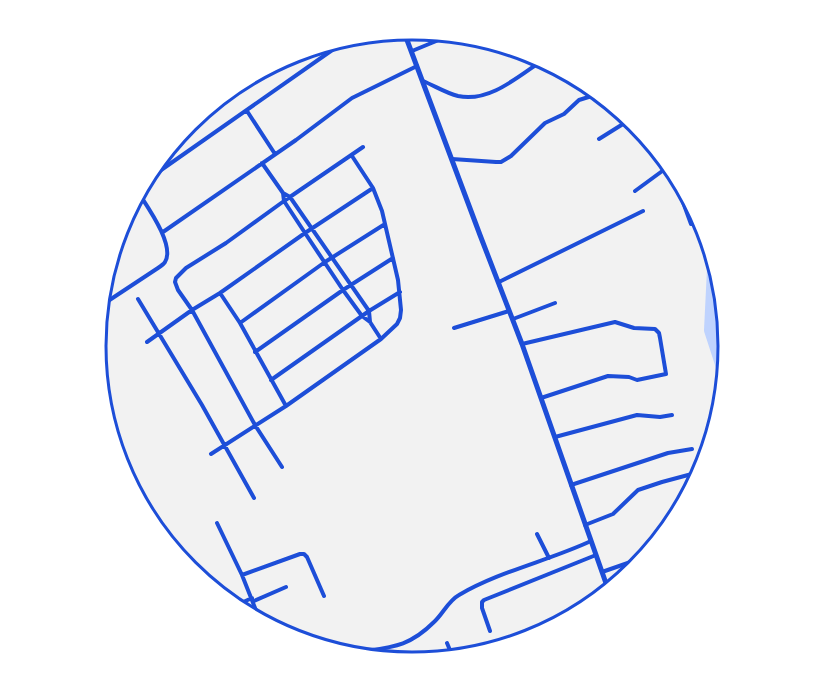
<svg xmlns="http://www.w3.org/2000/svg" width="825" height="693" font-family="Karla,sans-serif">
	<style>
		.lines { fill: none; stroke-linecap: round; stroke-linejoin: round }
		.river { stroke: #bfd3fe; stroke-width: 14 }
		.minor { stroke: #1d4ed8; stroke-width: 4 }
		.primary { stroke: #1d4ed8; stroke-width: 5 }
		.rim { fill: none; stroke: #1d4ed8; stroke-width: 3 }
	</style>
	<rect width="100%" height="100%" fill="#f2f2f2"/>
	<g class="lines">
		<path class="river" d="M714 269 711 330 724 370"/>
		<path class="minor" d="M412 51 446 37
			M423 81C435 86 446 93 458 96 489 103 519 76 543 60
			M247 111 275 154
			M631 119 665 169H666
			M599 139 631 119
			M452 159 496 162H501L511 156 545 123 564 114 579 100 595 95
			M262 163 283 193 290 197 369 311 370 322
			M154 175 338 46 348 43
			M635 191 665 169 676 183 691 224
			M283 193 284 201 305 233 343 290 362 316 370 322 381 339
			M163 232 296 140 352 98 417 66
			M499 282 643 211
			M220 293 240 323 286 406
			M138 299 202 405 254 498
			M105 303 158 268C161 266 164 264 165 262 175 246 149 209 140 195
			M513 319 555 303
			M240 323 325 262 385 224
			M454 328 509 311
			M147 342 192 310 220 293 305 233 373 188
			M522 344 615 322 634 328 655 329 659 333 660 338 666 374 637 380 629 377 608 376 541 398
			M255 352 343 290 393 258
			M271 380 369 311 400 292
			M555 437 637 415 660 417 672 415
			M211 454 286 406 381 339 397 324 400 318 401 310 398 280 382 211 373 188 352 156
			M282 467 255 425 192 310 178 290 175 282 176 278 186 268 226 243 284 201 363 147
			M571 485 668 453 692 449
			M217 523 242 575 259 618
			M585 525 613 514 638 490 662 482 703 471
			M537 534 549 558
			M602 572 645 557
			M242 575 300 554H304L307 557 324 596
			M254 601 286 587
			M239 604 252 598
			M490 631 482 608V602L484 600 596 555
			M447 643 452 655
			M509 643 547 630
			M359 652C392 647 409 647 434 622 443 614 448 601 459 595 500 571 548 561 591 541"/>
		<path class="primary" d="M404 32 480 235 522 344 608 589"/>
	</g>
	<path d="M0 0H825V693H0ZM106 346a306 306 0 1 1 612 0a306 306 0 1 1-612 0Z" fill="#fff" fill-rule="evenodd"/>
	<path class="rim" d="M106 346a306 306 0 1 1 612 0a306 306 0 1 1-612 0Z"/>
</svg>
